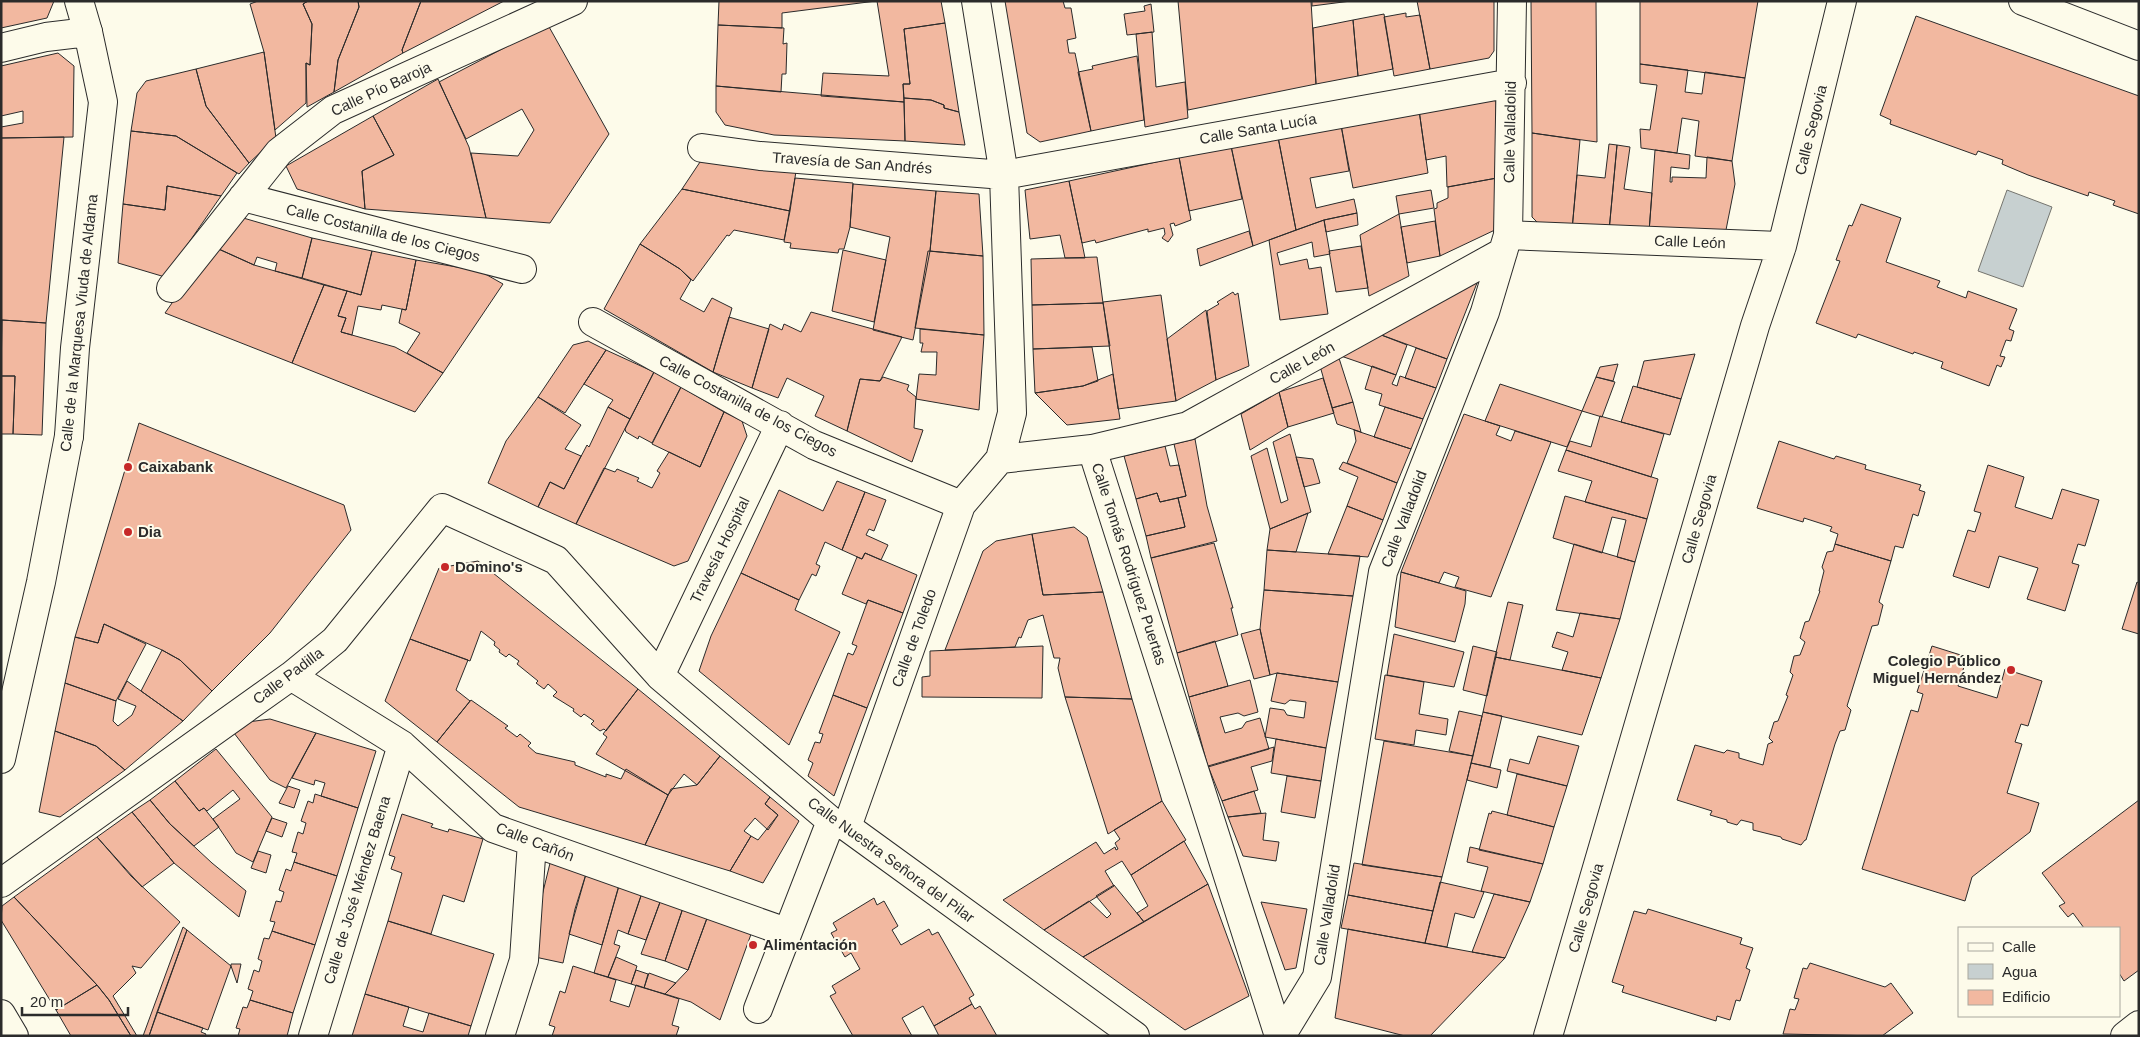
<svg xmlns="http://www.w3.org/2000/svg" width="2140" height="1037" font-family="Arial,sans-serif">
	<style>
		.water { fill: #c7d0d0; stroke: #74746e }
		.building { fill: #f2b8a0; stroke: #2b2b2b }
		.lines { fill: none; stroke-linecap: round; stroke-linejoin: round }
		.street-casing { stroke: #2b2b2b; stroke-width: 30 }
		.secondary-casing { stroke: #2b2b2b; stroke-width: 30 }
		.street { stroke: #fdfbea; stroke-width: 28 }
		.secondary { stroke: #fdfbea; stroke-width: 28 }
		.poi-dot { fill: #c62828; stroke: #fdfbea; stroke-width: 2 }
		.labels { text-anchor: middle; stroke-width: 4; stroke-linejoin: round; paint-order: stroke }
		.street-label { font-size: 15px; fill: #2b2b2b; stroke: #fdfbea }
		.poi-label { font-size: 15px; font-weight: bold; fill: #2b2b2b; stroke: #fdfbea; text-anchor: start }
	</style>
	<rect width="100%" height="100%" fill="#fdfbea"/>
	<path class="water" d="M2007 190 2052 207 2023 287 1978 271Z"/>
	<path class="building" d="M1 1H54L47 18 1 28Z
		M258 1H308L303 4 312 24 310 65 306 63V103L275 130 264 52 250 4Z
		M308 1H358L359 7 338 60 334 92 307 107 306 63 310 65 312 24 303 4Z
		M358 1H421L402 50 403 53 334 92 338 60 359 7Z
		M421 1H504L403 53 402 50Z
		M719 1H876L782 13V28L718 25Z
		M877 1H941L945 23 904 29 910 84H903L904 102 821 96 823 73 889 76Z
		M1005 1H1063L1065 8H1071L1076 38 1067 40 1069 53H1075L1091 131 1040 142 1027 133Z
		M1178 1H1311L1316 84 1188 110Z
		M1312 1H1351L1312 6Z
		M1417 1H1494V51L1489 58 1430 69Z
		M1531 1H1596L1597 142 1532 133Z
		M1640 1H1758L1745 78 1640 64Z
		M1151 4 1154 32 1127 35 1124 14 1145 11 1144 6Z
		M1406 13V17L1420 15 1430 69 1394 76 1384 17Z
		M1384 14 1393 69 1358 76 1353 20Z
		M1916 16 2139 96V214L2113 205 2115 201 2089 192 2088 196 2028 175 2002 164 2003 160 1978 151 1976 155 1890 124 1891 120 1880 115Z
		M1353 20 1358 76 1316 84 1313 28Z
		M945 23 959 112 944 108V105L931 100 904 98 903 84H910L904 29Z
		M548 25 609 134 550 223 486 218 471 153 518 156 534 130 522 109 466 139 439 82Z
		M718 25 784 28 783 44 787 43 786 74H782L781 92 716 86Z
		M1152 32 1156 87 1185 82 1188 118 1145 127 1136 34Z
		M264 52 276 138 249 163 206 106 196 69Z
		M58 53 74 66 73 137 1 138V127L23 123V111L1 116V66Z
		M1137 56 1144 120 1091 131 1078 72 1093 69 1092 66Z
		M1640 64 1688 70 1685 92 1702 94 1705 72 1745 78 1732 161 1695 156 1699 121 1682 118 1677 153 1641 148 1640 129 1650 130 1657 85 1640 83Z
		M196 69 206 106 249 163 239 174 176 136 131 131 137 93 146 81Z
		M438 79 469 147 486 218 365 209 362 171 394 155 373 116Z
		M716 86 904 102 905 141 774 135 725 125 716 112Z
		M1496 95 1497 178 1447 187 1446 156 1426 160 1419 110Z
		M904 98 931 100 944 105V108L959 112 965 145 905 141Z
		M1419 110 1428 173 1353 188 1341 125Z
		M373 116 394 155 362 171 365 209 297 189 286 166Z
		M1341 125 1349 171 1310 178 1316 208 1354 199 1357 213 1324 220 1296 230 1278 137Z
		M131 131 176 136 237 173 221 196 167 186 165 210 123 204Z
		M1532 133 1580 140 1572 230 1543 228 1532 217Z
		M64 137 46 323 2 320 1 322V138Z
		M1278 137 1296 230 1253 246 1231 146Z
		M1609 144 1617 145 1609 231 1572 230 1577 175 1605 178Z
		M1617 145 1630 147 1624 189 1652 193 1649 232 1609 231Z
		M1231 146 1242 199 1189 211 1179 157Z
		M1655 150 1690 155 1689 169 1671 167 1670 182H1672V177L1706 178 1707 157 1732 161 1735 184 1725 235 1649 232Z
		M1179 157 1191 220 1175 226 1174 223 1170 224 1173 235 1168 242 1162 238 1165 234 1164 228 1148 232V229L1096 243 1095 240 1082 243 1069 181Z
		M702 159 796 171 790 211 682 189Z
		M795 178 853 183 850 227 844 249H839L838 253 790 248 791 243 784 242Z
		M1497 178V229L1440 256 1434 209 1437 208V203L1448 198V187Z
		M1069 181 1082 243 1085 258H1065L1060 235 1030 239 1025 190Z
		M853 184 936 191 930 251 913 340 873 330 890 237 850 227Z
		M167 186 221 196 165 277 118 263 123 204 165 210Z
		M682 189 790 211 784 240 734 230 729 236 727 235 693 281 680 269 640 244Z
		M1431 190 1434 208 1399 214 1396 196Z
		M936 191 979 194 983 256 930 251Z
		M1861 204 1901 218 1886 262 1940 281 1937 287 1966 298 1968 291 2017 309 2009 329 2014 331 2011 341 2006 340 2000 356 2005 357 2001 367 1997 365 1989 386 1941 368 1943 362 1914 352 1913 354 1858 334 1856 338 1816 323 1840 261 1836 260 1849 225 1852 226Z
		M1357 213 1358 225 1326 232 1324 220Z
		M1399 214 1409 276 1369 296 1360 235Z
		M233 215 312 238 302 278 275 271 277 263 257 257 254 265 212 246Z
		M1324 220 1330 254 1314 257 1312 242 1277 253 1280 265 1307 259 1309 269 1321 267 1328 314 1280 320 1269 240Z
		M1435 221 1440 256 1407 263 1401 227Z
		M1249 231 1253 246 1200 266 1197 249Z
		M312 238 372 251 361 295 302 278Z
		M640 244 680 269 691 280 680 299 704 312 712 298 732 308 713 372 604 309Z
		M212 246 254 265 324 285 292 363 165 313Z
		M1361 246 1368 288 1336 292 1329 251Z
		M843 250 886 260 874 322 832 311Z
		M372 251 416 260 406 310 382 305 381 310 358 306 352 335 341 332 346 318 338 316 347 291 361 295Z
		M928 251 983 256 984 335 915 328Z
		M1097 257 1103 303 1032 305 1031 259Z
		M416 260 480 271 503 284 443 373 407 353 420 333 399 323 402 309 406 310Z
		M1469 277 1477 283 1447 359 1376 333Z
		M324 285 347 291 338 316 346 318 341 332 395 347 443 373 415 412 292 363Z
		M1233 292 1235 295 1238 293 1249 366 1216 380 1207 311 1219 304 1217 302Z
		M1161 295 1176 401 1118 409 1103 302Z
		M1103 303 1110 346 1033 349 1032 305Z
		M1206 310 1216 380 1176 401 1167 339Z
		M811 312 902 337 880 381 860 379 847 431 815 416 824 396 787 378 778 398 752 388 770 324 782 330 784 324 801 332Z
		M729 317 769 329 752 388 713 372Z
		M2 320 46 323 42 435 13 434 15 376H1Z
		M920 329 984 335 979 410 916 399 919 374 936 375 937 352H921L923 343H920Z
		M1376 333 1407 345 1396 375 1338 355Z
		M588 341 606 350 565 413 538 397 573 345Z
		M1092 347 1098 381 1083 386 1035 393 1033 349Z
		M1416 348 1447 359 1436 388 1405 378Z
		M606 350 654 372 630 419 608 407 613 400 584 384Z
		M1695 354 1681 399 1637 387 1644 361Z
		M1338 355 1353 402 1332 408 1320 366Z
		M1618 364 1613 381 1596 377 1600 367Z
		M1372 366 1396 375 1392 384 1397 386 1400 376 1436 388 1423 419 1379 405 1382 394 1365 389Z
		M654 372 681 387 652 443 639 436 638 439 626 432 625 429Z
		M1113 374 1120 419 1067 425 1035 393 1083 386Z
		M1 376H15L13 434H1Z
		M883 377 909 385 907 390 916 397 914 428 923 430 912 462 847 431 860 379 880 381Z
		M1596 377 1615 382 1602 417 1582 411Z
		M1323 378 1334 413 1288 427 1279 392Z
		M1500 384 1582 411 1567 447 1485 421Z
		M1633 386 1681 399 1670 435 1621 422Z
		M681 387 724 412 700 467 652 444Z
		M1279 392 1288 427 1250 450 1241 414Z
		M538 397 581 425 565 449 581 456 564 489 550 482 538 507 488 483 506 441Z
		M1353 402 1361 432 1337 424 1332 408Z
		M608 407 630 419 576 524 538 507 550 482 564 489 587 445 589 447Z
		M1385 407 1423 419 1411 449 1374 437Z
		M724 412 742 421 747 436 688 561 674 566 576 524 604 468 615 472 617 469 639 478 637 481 652 488 660 473 657 471 669 452 700 467Z
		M1464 414 1500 426 1496 435 1511 441 1515 431 1551 442 1491 597 1455 587 1459 577 1444 572 1439 583 1401 572Z
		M1600 416 1664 434 1651 477 1566 450 1570 441 1591 447Z
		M139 423 344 505 351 530 270 633 212 691 180 660 162 650 104 624 98 643 75 637Z
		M1354 430 1411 449 1397 483 1347 463 1356 441Z
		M1290 434 1311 512 1270 529 1251 456 1267 448 1281 503 1288 500 1273 442Z
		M1195 439 1207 506 1217 541 1151 558 1146 536 1185 527 1178 498 1186 496 1174 444Z
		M1779 441 1834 459 1836 456 1866 465 1865 469 1921 485 1919 490 1925 492 1918 516 1913 514 1903 548 1895 546 1891 561 1835 544 1838 534 1830 531 1832 527 1804 518 1803 522 1757 508Z
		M1165 446 1170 466 1179 465 1186 496 1160 502 1157 493 1136 499 1124 456Z
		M1566 450 1658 479 1647 519 1585 502 1592 481 1558 471Z
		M1296 457 1313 459 1320 483 1304 487Z
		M1343 462 1397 483 1383 520 1347 506 1358 477 1339 469Z
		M1988 465 2024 477 2015 507 2052 519 2062 489 2099 500 2085 546 2078 544 2072 563 2079 565 2065 611 2027 599 2038 568 1999 556 1989 588 1953 576 1968 530 1975 532 1981 513 1974 511Z
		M837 481 865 492 842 550 825 542 816 564 820 566 816 576 812 574 799 600 741 573 779 490 823 511Z
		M865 492 886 500 874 531 869 529 866 535 888 545 881 560 865 553 862 559 842 550Z
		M1157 493 1160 502 1178 498 1185 527 1146 536 1136 499Z
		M1565 496 1647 519 1635 562 1617 557 1626 520 1612 517 1602 553 1553 538Z
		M1347 506 1383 520 1368 557 1328 554Z
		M1308 513 1296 552 1267 550 1270 529Z
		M1074 527 1087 537 1103 592 1043 595 1032 534Z
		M1032 534 1043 595 1103 592 1132 699 1065 697 1058 668 1060 658H1054L1043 615 1028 620 1021 638 1019 637 1015 647 945 650 983 551 996 541Z
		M1214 543 1233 608H1231L1238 635 1177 653 1151 558Z
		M1574 544 1635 562 1620 619 1556 610Z
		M1835 544 1891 561 1879 602 1883 605 1878 625 1872 626 1847 706 1851 710 1845 730 1840 731 1835 744 1806 840H1805L1801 845 1782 839 1781 837 1753 830V823L1741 820 1737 825 1727 822V820L1710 815 1712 811 1677 800 1695 745 1724 753 1727 750 1739 753V758L1763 765 1768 744 1773 742 1769 738 1774 722 1778 721 1788 696 1786 695 1793 675 1790 672 1794 656 1800 655 1805 642 1800 638 1805 622 1809 621 1820 591H1819L1824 571 1822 567 1827 552 1833 551Z
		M1267 550 1360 556 1353 596 1264 590Z
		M865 553 917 575 903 613 868 600 866 604 842 594 857 557 862 559Z
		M478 561 638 689 606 731 604 729 600 731 591 724 594 721 584 714 581 717 573 711 574 709 553 696 557 692 548 684 544 689 536 683 538 681 517 664 519 661 509 654 506 657 499 652 500 650 494 645 495 642 481 631 470 661 410 639 439 568Z
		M1401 572 1466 591 1465 604 1455 642 1395 627Z
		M741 573 799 600 795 610 840 632 789 745 699 671 711 636Z
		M2137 582 2139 583V634L2122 629Z
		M1264 590 1353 596 1338 682 1277 673 1270 675 1260 629Z
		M868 600 903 613 867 708 833 695 848 653 853 655 857 646 852 644Z
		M1508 602 1523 605 1510 660 1495 657Z
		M1580 613 1620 619 1601 678 1562 670 1568 652 1552 647 1557 632 1573 637Z
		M104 624 146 644 116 701 65 683 75 637 98 643Z
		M1260 629 1270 675 1254 679 1241 634Z
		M1394 634 1464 652 1454 687 1387 675Z
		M410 639 468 660 456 690 470 701 437 742 385 701Z
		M1215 641 1228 686 1189 697 1177 653Z
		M1043 646 1042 698 922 697V677L930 676V651Z
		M1473 646 1497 652 1487 696 1463 690Z
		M1932 646 1967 657 1958 686 1997 698 2005 669 2042 681 2028 726 2021 724 2015 742 2022 744 2007 793 2039 803 2030 832 1972 877 1965 901 1862 869 1911 710 1918 712 1923 694 1917 692Z
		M162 650 180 660 212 691 183 721 141 691Z
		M1495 657 1601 678 1582 735 1483 712Z
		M1277 673 1338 682 1326 748 1265 737 1270 708 1284 710 1287 715 1304 718 1306 702 1290 700 1285 704 1271 701Z
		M1385 675 1424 682 1419 714 1448 719 1446 735 1416 730 1414 745 1375 739Z
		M1250 680 1258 712 1244 716 1238 713 1220 717 1225 733 1242 728 1246 722 1260 718 1269 749 1208 767 1189 697Z
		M127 681 183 721 125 770 96 746 55 731 65 683 116 701 113 721 118 726 132 715 136 706 118 699Z
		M638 689 720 756 697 785 684 774 668 795 596 754 607 737 603 734Z
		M833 695 867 708 834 796 808 776 813 763 808 760 815 742 820 743 823 734 819 733Z
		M1065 697 1132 699 1162 801 1108 834Z
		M471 700 508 726 505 728 517 737 520 734 531 743 528 746 536 753 575 762V765L606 777V774L621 779 626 769 668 795 645 845 519 807 437 742Z
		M1459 711 1482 716 1473 756 1449 751Z
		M1483 712 1502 716 1490 767 1471 763Z
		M270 719 316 733 286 788 270 780 234 733 248 722Z
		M55 731 96 746 125 770 60 817 39 812Z
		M316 733 376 751 358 808 321 796 325 783 315 780 314 785 292 778Z
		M1538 736 1579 746 1567 786 1507 771 1510 759 1529 764Z
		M1276 739 1326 748 1321 781 1271 773Z
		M1384 741 1473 756 1442 877 1362 865Z
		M1274 747 1272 761 1251 767 1258 790 1222 801 1208 766Z
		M216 749 272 817 253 862 236 853 213 819 240 799 233 790 207 811 204 808 199 811 175 781Z
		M720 756 770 797 765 804 778 815 768 830 755 818 744 831 751 836 730 871 645 845 671 789 697 785Z
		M1471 763 1501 770 1497 788 1467 780Z
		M1517 774 1567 786 1554 827 1507 815Z
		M1287 776 1321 781 1315 818 1281 812Z
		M175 781 199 811 204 808 219 827 194 846 170 824 150 800Z
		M288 786 300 790 294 808 279 803Z
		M1254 791 1261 813 1228 817 1222 801Z
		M315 794 358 808 337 876 294 862 297 853 292 852 298 832 303 834 306 823 301 821 308 801 313 803Z
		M770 797 799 821 763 883 730 871 751 836 758 840 778 815 765 804Z
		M150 800 170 824 212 863 246 891 239 917 174 863 132 812Z
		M2139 800V970L2124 981 2119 973V928H2084L2073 913 2068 917 2059 906 2065 903 2042 873Z
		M1162 801 1186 840 1131 875 1122 861 1105 871 1114 886 1044 930 1003 900 1096 842 1104 854 1115 847 1116 850 1118 849 1115 843 1120 839 1114 830Z
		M1492 811 1554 827 1543 864 1479 850 1489 813 1491 814Z
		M132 812 174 863 142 887 97 837Z
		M1266 813 1263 840 1279 842 1276 861 1243 856 1228 817Z
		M402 814 433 824 431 827 448 832 449 829 483 839 464 902 443 895 431 934 388 921 402 873 391 869 395 857 389 855Z
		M272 818 287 823 282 837 266 831Z
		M97 837 131 876 180 922 141 968 132 966 136 973 113 996 137 1036H131L109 1000 97 985 14 897Z
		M1184 841 1208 884 1144 922 1137 913 1148 906 1131 875Z
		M1470 847 1543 864 1530 902 1481 891 1488 867 1467 862Z
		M258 851 271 855 266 873 251 868Z
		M552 855 586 874 575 909 563 963 535 957 541 900Z
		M294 862 337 876 315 945 272 931 275 922 270 921 276 901 281 902 284 892 279 890 286 869 291 871Z
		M1354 863 1442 877 1433 911 1348 895Z
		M586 874 619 885 602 945 569 934Z
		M621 879 644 887 628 934 618 930 614 944 620 946 608 977 594 973Z
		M1440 882 1484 892 1474 918 1455 913 1447 947 1425 943Z
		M1208 884 1249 996 1185 1030 1083 957Z
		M1114 885 1144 922 1083 957 1044 930 1089 901 1107 918 1111 914 1096 896Z
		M644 887 663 894 646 940 628 934Z
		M663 894 685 902 665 961 641 954Z
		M1494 894 1530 902 1505 958 1472 952Z
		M1348 895 1433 911 1425 943 1341 928Z
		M14 897 97 985 56 1010 1 920 2 906Z
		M874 898 877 905 884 901 898 926 892 930 901 945 929 929 932 935 938 932 974 995 969 998 972 1004 934 1026 923 1006 902 1018 912 1036H853L830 996 836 993 832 986 860 969 851 953 845 957 831 933 837 930 833 923Z
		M685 902 710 910 688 970 665 961Z
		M1261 902 1307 909 1296 968 1285 970Z
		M1648 909 1742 938 1740 944 1753 948 1746 968 1750 970 1740 1001 1736 1000 1730 1020 1717 1016 1716 1021 1622 992 1624 986 1612 982 1634 911 1646 914Z
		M710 910 754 926 720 1020 691 1002 665 994 688 970Z
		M388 921 494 954 471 1026 365 994Z
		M183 927 187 930 149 1036H143Z
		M1348 929 1472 952 1505 958 1430 1036H1405L1335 1018Z
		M187 930 231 966 208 1030 157 1012Z
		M272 931 315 945 293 1013 250 1000 253 991 248 989 254 970 259 972 262 961 258 959 264 938 269 939Z
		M616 957 637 966 631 984 608 977Z
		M1810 963 1885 987 1891 983 1913 1013 1882 1036 1783 1034 1790 1009 1795 1010 1799 999 1794 998 1803 968 1807 969Z
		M231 964H241L237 983 231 966Z
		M573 966 616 980 610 1001 629 1007 636 985 679 999 672 1025 679 1027 676 1036H552L555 1027 549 1025 560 991 565 993Z
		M636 970 648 974 644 988 631 984Z
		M649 973 676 983 665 994 644 988Z
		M97 985 109 1000 131 1036H71L56 1010Z
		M365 994 409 1007 403 1026 423 1032 429 1013 471 1026 468 1036H352Z
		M250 1000 293 1013 287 1036H238L240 1029 236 1028 243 1007 247 1008Z
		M972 1004 975 1009 980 1006 997 1036H939L934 1026Z
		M157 1012 203 1028 201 1032 206 1034 205 1036H149Z"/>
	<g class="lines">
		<g class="street-casing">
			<path id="street" d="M2023 1 2139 46
				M1 48 46 37 88 32 103 102 75 348 69 436
				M702 148 760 156 1004 175 1512 83
				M243 197 522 269
				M1508 235 1782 246
				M171 288 279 152 333 110 573 1
				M593 322 814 445 961 505
				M1092 449 1279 1036
				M1000 459 1092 449 1188 426 1503 252
				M291 676 402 745 493 828 786 932
				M660 676 780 425
				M847 827 961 505 1000 459 1012 413 1004 175 976 1
				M1 883 291 676 335 640 442 508 556 560 660 676 831 821 847 827 1135 1036
				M758 1009 831 821
				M1 1014 14 1036
				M313 1036 402 745
				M500 1036 524 960 532 842
				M1281 1036 1317 977 1383 572 1485 312 1508 235 1512 1
				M1548 1036 1755 326 1782 246 1842 1
				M2125 1036 2139 1025"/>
		</g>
		<g class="secondary-casing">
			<path id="secondary" d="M79 1 88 32
				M1 759 41 582 69 436"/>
		</g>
		<use href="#street" class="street"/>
		<use href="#secondary" class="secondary"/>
	</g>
	<g class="poi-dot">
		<circle cx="128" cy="467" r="5"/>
		<circle cx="128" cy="532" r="5"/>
		<circle cx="445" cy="567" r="5"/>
		<circle cx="2011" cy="670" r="5"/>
		<circle cx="753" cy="945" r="5"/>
	</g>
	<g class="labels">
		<g class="street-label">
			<text transform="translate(381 89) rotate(-25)" y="5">Calle Pío Baroja</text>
			<text transform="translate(1258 129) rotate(-10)" y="5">Calle Santa Lucía</text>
			<text transform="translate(1811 130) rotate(-76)" y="5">Calle Segovia</text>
			<text transform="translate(1510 132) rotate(-89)" y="5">Calle Valladolid</text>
			<text transform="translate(852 163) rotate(4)" y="5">Travesía de San Andrés</text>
			<text transform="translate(383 233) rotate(14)" y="5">Calle Costanilla de los Ciegos</text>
			<text transform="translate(1690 242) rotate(2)" y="5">Calle León</text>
			<text transform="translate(79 323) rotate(-84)" y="5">Calle de la Marquesa Viuda de Aldama</text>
			<text transform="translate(1302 363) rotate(-29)" y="5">Calle León</text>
			<text transform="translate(748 406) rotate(28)" y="5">Calle Costanilla de los Ciegos</text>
			<text transform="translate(1404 519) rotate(-69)" y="5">Calle Valladolid</text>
			<text transform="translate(1699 519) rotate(-74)" y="5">Calle Segovia</text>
			<text transform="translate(720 550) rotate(-64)" y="5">Travesía Hospital</text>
			<text transform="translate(1129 564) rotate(72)" y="5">Calle Tomás Rodríguez Puertas</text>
			<text transform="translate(914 638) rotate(-70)" y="5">Calle de Toledo</text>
			<text transform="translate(288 676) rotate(-37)" y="5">Calle Padilla</text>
			<text transform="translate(535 842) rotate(21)" y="5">Calle Cañón</text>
			<text transform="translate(891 860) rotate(36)" y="5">Calle Nuestra Señora del Pilar</text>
			<text transform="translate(357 890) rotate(-73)" y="5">Calle de José Méndez Baena</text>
			<text transform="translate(1586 908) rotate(-74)" y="5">Calle Segovia</text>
			<text transform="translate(1327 915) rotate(-81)" y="5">Calle Valladolid</text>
		</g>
		<g class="poi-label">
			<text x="138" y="472">Caixabank</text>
			<text x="138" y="537">Dia</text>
			<text x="455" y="572">Domino's</text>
			<text x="2001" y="666" text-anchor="end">Colegio Público<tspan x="2001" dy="17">Miguel Hernández</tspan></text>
			<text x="763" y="950">Alimentación</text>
		</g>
	</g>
	<rect width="2140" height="1037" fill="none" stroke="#2b2b2b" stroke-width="5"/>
	<rect x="1958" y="927" width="162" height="90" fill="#fdfbea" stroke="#a9a89e"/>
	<rect x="1968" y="943" width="25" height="8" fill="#fdfbea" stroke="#a9a89e"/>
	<text x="2002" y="952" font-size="15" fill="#2b2b2b">Calle</text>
	<rect x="1968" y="964" width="25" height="15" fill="#c7d0d0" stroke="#a9a89e"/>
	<text x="2002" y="977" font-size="15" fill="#2b2b2b">Agua</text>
	<rect x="1968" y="990" width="25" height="15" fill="#f2b8a0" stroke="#a9a89e"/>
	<text x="2002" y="1002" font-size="15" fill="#2b2b2b">Edificio</text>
	<path d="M22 1007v8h106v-8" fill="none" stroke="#2b2b2b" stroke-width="2.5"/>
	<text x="30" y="1007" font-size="15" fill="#2b2b2b" stroke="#fdfbea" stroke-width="4" paint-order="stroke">20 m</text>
</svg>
